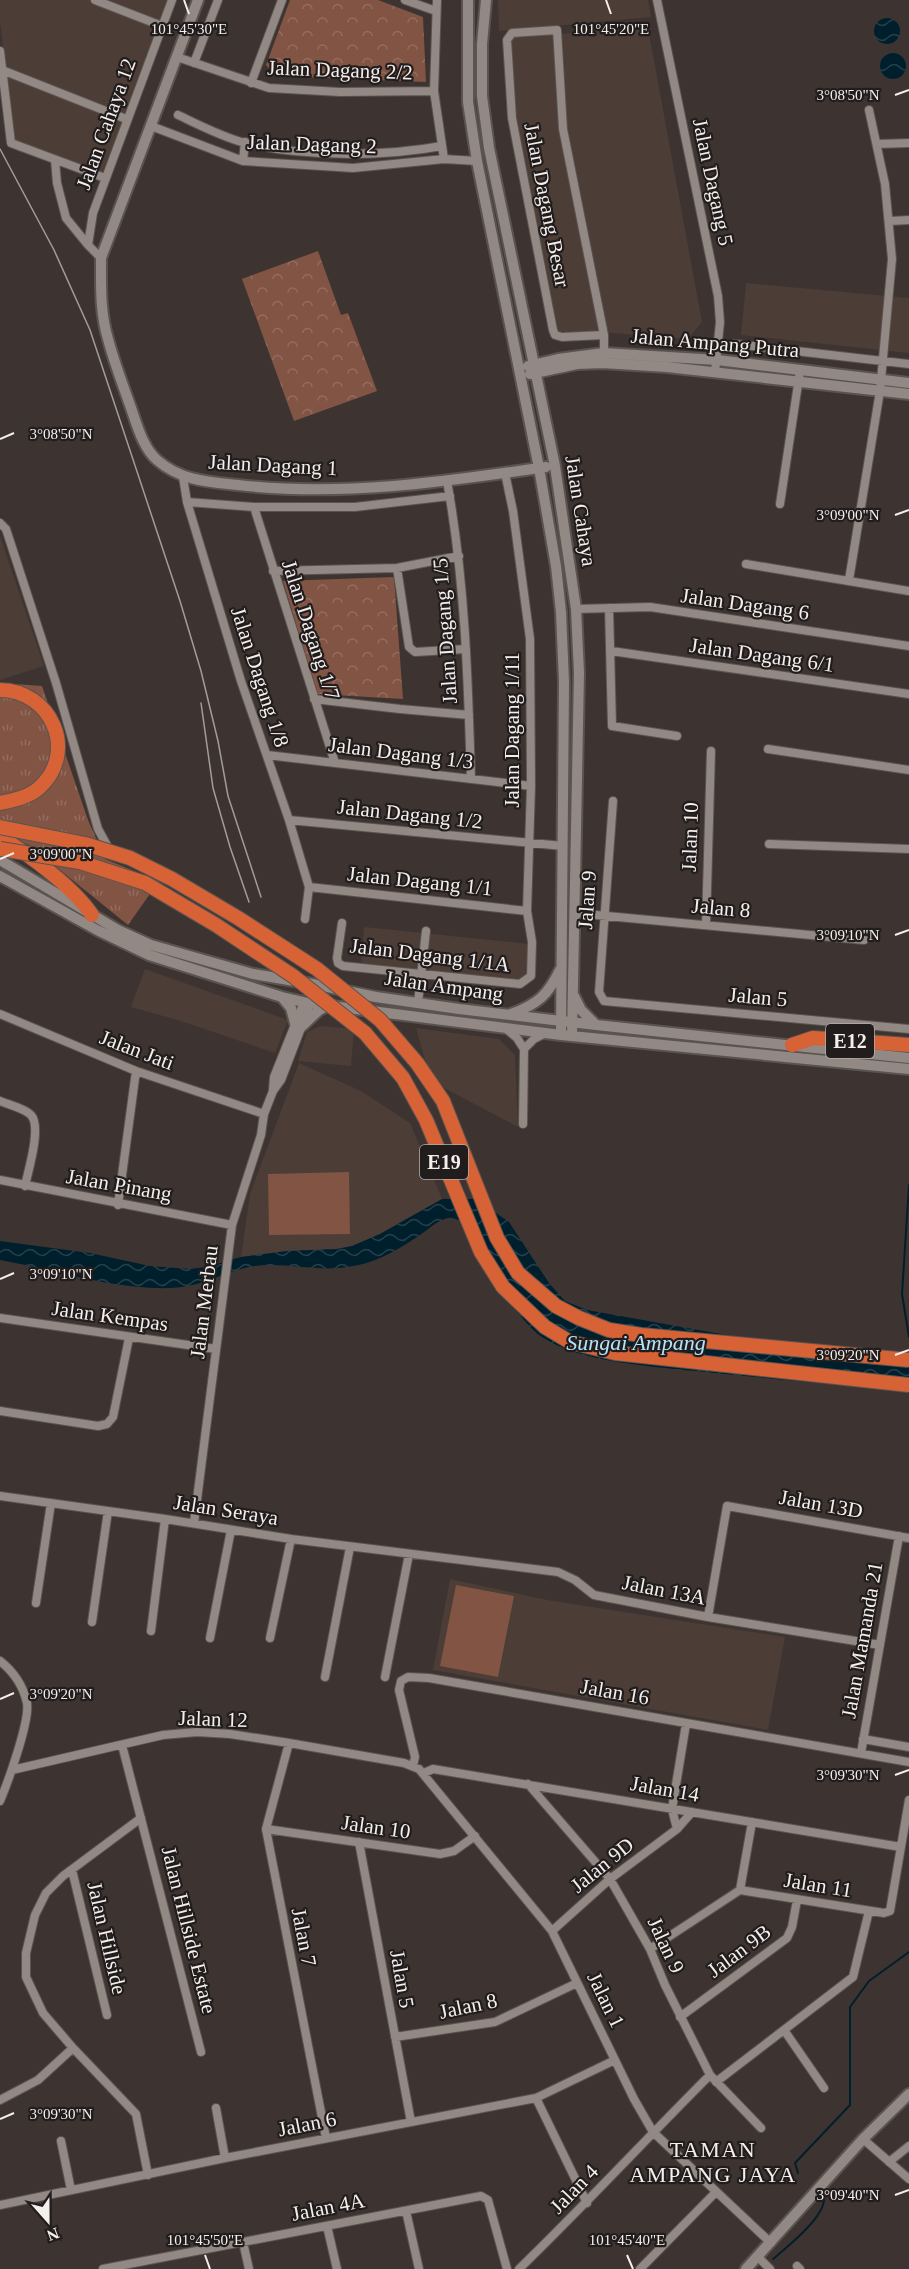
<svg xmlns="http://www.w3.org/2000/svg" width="909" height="2269" font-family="'Times New Roman',serif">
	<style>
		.built { fill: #4c3d37 }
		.grass { fill: url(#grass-tufts) }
		.forest { fill: url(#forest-crowns) }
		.pitch { fill: #815444 }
		.water { fill: url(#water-waves) }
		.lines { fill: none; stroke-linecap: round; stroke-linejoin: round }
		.stream { stroke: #001f2c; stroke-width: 2 }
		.street-casing { stroke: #5a5350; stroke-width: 10 }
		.secondary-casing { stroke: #5a5350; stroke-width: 14 }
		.highway-casing { stroke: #5a5350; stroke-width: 16 }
		.street { stroke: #928884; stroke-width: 8 }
		.secondary { stroke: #928884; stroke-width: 10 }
		.highway { stroke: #d76236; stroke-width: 14 }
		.tram { stroke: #a49c9a; stroke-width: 1.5 }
		.highway-bridge-casing { stroke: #5a5350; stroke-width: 16; stroke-linecap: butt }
		.highway-bridge { stroke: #d76236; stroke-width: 14 }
		.ticks { fill: none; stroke: #f4eeec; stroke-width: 2 }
		.labels { text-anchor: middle; stroke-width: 4.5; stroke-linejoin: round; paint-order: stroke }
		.shield { fill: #211d1c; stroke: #b5afae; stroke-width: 1.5 }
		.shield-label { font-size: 20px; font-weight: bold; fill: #f4eeec }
		.street-label { font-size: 21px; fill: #f4eeec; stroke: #211d1c }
		.water-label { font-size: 22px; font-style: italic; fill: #b1e4fd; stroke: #211d1c }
		.neighbourhood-label { font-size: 22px; letter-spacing: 1.5px; fill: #f4eeec; stroke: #211d1c }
		.ticks-label { font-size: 15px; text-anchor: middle; fill: #f4eeec; stroke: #211d1c; stroke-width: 4.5; stroke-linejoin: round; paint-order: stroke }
	</style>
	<defs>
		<pattern id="grass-tufts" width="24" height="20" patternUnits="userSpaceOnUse" patternTransform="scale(1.5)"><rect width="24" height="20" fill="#815444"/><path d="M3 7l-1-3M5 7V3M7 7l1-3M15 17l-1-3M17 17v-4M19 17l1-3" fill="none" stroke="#936d5f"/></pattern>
		<pattern id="forest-crowns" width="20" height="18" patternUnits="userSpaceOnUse" patternTransform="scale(1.5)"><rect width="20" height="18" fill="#815444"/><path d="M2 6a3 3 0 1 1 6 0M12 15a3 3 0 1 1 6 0" fill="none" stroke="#936d5f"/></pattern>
		<pattern id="water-waves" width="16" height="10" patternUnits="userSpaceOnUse" patternTransform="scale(1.5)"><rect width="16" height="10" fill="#001f2c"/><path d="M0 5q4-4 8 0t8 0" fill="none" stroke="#26404b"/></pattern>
	</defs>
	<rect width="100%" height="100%" fill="#3d3431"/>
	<path class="built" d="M0 0H168L103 173 14 141 0 21Z
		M498 0H648L651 17 499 31Z
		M648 28 702 322 688 339 600 332 562 334 557 332 525 173 516 119 510 41 513 37Z
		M746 283 909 298V353L741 335Z
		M0 536 44 666 0 680Z
		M364 927 529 944 527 974 520 981 361 966Z
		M145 969 288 1020 275 1053 181 1021 131 1007Z
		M320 1026 354 1029 351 1066 298 1061 307 1032Z
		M416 1028 499 1039 515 1055 518 1127 431 1081Z
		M299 1063 361 1091 410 1123 442 1199 380 1234 352 1246 337 1249 287 1251 241 1257 250 1194Z
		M450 1579 547 1600 785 1637 768 1730 433 1670Z"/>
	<path class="grass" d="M13 684 42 686 88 820 105 859 159 881 128 925 29 845 0 833V686Z"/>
	<path class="forest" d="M290 0H378L423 17 426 82 276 76 266 65Z
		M318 251 341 315 348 313 377 391 294 421 242 279Z
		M394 577 403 699 317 694 283 581Z"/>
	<path class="pitch" d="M349 1172 350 1234 269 1235 268 1174Z
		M456 1585 514 1596 498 1677 440 1666Z"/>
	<path class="water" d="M874 31a13 13 0 1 1 26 0a13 13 0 1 1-26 0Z
		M880 66a13 13 0 1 1 26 0a13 13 0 1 1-26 0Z
		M442 1199H476L509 1222 549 1283 565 1301 587 1310 889 1364 909 1363V1391C841 1385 773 1379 705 1372 659 1367 580 1363 542 1337 514 1318 482 1256 464 1226 460 1221 455 1217 448 1218 437 1220 427 1231 417 1237 395 1252 373 1264 347 1267 316 1272 285 1262 255 1266 226 1270 204 1287 171 1288 114 1290 56 1270 0 1260V1241L90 1253 150 1266 190 1269 206 1267 241 1257 287 1251 337 1249 352 1246 380 1234Z"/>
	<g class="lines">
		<path class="stream" d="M909 1185 902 1294 909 1337
			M798 2173 795 2163 850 2105V2007L869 1981 909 1952
			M773 2259C787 2247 824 2218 824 2199"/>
		<g class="street-casing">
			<path id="street" d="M95 0 162 26
				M405 0 436 11
				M437 0 434 91 444 159
				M657 0 718 296 720 322 715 372
				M0 51 11 143 105 178
				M177 57 269 88 340 92 434 91
				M194 63 218 0
				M2 70 126 119
				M251 83 282 0
				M178 115C199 125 222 137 245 143 305 157 382 157 442 146
				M151 126 243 161 353 168 444 159 477 161
				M877 144 909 143
				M55 160 57 183 66 218 88 245
				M243 161 245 142
				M890 221 909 220
				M101 258 88 245 93 213 172 0
				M604 335 562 337 555 335 553 330 512 118 507 40 512 33 557 30 563 129 604 335V353
				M735 344 909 364
				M183 477 187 502 241 681 289 820 309 887 305 919
				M447 481C465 580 468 679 471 779
				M187 502 254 507H355L450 496
				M780 504 800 371
				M254 507 335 763
				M0 523 6 529 56 683 98 829 109 849
				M746 564 909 591
				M397 568 409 647 415 652 466 649
				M273 571 397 568 459 556
				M849 580 880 391 892 259 885 184 869 110
				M609 608 612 726 677 736
				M576 609 650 607 909 646
				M611 651 909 694
				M314 699 400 709 469 715
				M768 749 909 770
				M267 755 531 786
				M613 801 599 992 604 1001 909 1029
				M289 820 563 846
				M769 844 909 849
				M309 887 527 911
				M575 913 864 940
				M342 923 337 958 338 963 343 966 520 984 531 976 532 942 527 911 531 786 530 639 513 511 505 473
				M706 925 711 751
				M418 1003 426 931
				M0 1014 136 1071 264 1114
				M505 1028 517 1038 524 1049
				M273 1089 274 1077 302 1007 308 1003
				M0 1101C9 1105 24 1108 31 1115 42 1127 28 1171 25 1186
				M523 1124 524 1049 534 1039 544 1034
				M0 1180 232 1225
				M118 1205 136 1071
				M0 1318 216 1349
				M0 1411 98 1426 107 1424 113 1417 129 1338
				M0 1496 165 1519 291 1539 558 1572 575 1580 594 1595 708 1617 880 1645
				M194 1523 232 1225 261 1135 264 1114 273 1091 281 1080 308 1010V1003
				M36 1603 51 1503
				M708 1617 727 1506 909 1538
				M92 1622 108 1511
				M151 1631 165 1519
				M210 1638 231 1530
				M270 1638 291 1539
				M0 1661C14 1672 23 1685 27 1703 30 1721 8 1782 0 1801
				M325 1677 350 1547
				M385 1677 409 1554
				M863 1739 909 1747
				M289 1743 266 1829 326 2138
				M122 1745 201 2052
				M861 1753 899 1536
				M413 1766 415 1757 399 1690 401 1681 408 1677 429 1678 909 1762
				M12 1770 163 1735 197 1732 230 1734 289 1743 404 1763 419 1769 552 1931 634 2099 653 2132 771 2243
				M424 1773 433 1769 901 1847
				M528 1784 610 1879 650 1949 665 1985 710 2075 761 2128
				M141 1818 63 1876 46 1893 35 1915 26 1953V1977L43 2013 73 2048 136 2114 148 2175
				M266 1829 440 1854 454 1851 475 1836
				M677 1829 672 1809 686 1724
				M359 1842 411 2122
				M72 1870 107 2015
				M740 1890 884 1913 890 1911 909 1800
				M552 1931 610 1879 677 1829 692 1812
				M650 1949 740 1890 752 1822
				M680 2017 787 1938 792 1927 797 1900
				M784 2030 824 2088
				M395 2037 495 2022 577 1983
				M716 2082 853 1977 869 1911
				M536 2098 587 2203
				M0 2100 38 2080 73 2048
				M216 2108 225 2158
				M863 2139 909 2179
				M61 2141 71 2190
				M889 2162 909 2146
				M0 2205 225 2158 536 2098 615 2060
				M406 2211 419 2269
				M327 2226 337 2269
				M243 2242 249 2269
				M758 2257 770 2269
				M797 2266 800 2269
				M103 2269 481 2196 488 2200 507 2269
				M519 2269C584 2206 646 2139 710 2075
				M640 2269 716 2192"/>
		</g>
		<g class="secondary-casing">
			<path id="secondary" d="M198 0 101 258C101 285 100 313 108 339 114 362 123 385 131 408 137 425 143 448 157 460 181 481 209 482 238 485 342 497 443 482 546 467
				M468 0V102L477 161 539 468 556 566 561 612 564 682 561 1035
				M486 0 482 44V96L489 148 555 466 576 609 579 673 572 1036
				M528 366 558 359 604 353 717 360 909 383
				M530 374 577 364 602 363 667 367 909 394
				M0 860 118 930 151 945 253 974 318 985 376 997 459 1009 596 1025 909 1058
				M0 876 97 930 149 955 282 997 308 1003 561 1035 909 1069
				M574 996 581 1010 596 1025
				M282 997 291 1008 295 1023
				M511 1014C538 1004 548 995 560 970
				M302 1026 319 1010 329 1005
				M746 2269 863 2139 909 2094"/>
		</g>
		<g class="highway-casing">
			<path id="highway" d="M0 690C51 690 79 752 39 788 29 797 14 800 0 803
				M0 837C29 854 74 888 92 915
				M792 1045 813 1038 909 1045"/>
		</g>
		<use href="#street" class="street"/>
		<use href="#secondary" class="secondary"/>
		<use href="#highway" class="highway"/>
		<path class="tram" d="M0 149 54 250 90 330 180 601 201 671 218 741 228 796 261 897
			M201 703 213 788 230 847 249 902"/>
		<g class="highway-bridge-casing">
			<path id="highway-bridge" d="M0 827 85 844 130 858 172 879 238 918 317 969 380 1020 417 1063 443 1101 497 1238 518 1273 556 1306 579 1318 609 1330 641 1335 909 1360
				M0 849 80 862 145 883 216 925 293 976 365 1033 403 1078 426 1120 481 1252 503 1287 545 1327 570 1342 615 1353 909 1385"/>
		</g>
		<use href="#highway-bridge" class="highway-bridge"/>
	</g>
	<path class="ticks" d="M184 0 189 14M606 0 611 14M895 95 909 90M0 439 14 433M895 515 909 510M0 859 14 853M895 935 909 930M0 1279 14 1273M895 1355 909 1350M0 1699 14 1693M895 1775 909 1770M0 2119 14 2113M895 2195 909 2190M205 2255 210 2269M627 2255 633 2269"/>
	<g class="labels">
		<g class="shield">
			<rect x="826" y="1024" width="48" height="34" rx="4.5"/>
			<rect x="420" y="1145" width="48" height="34" rx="4.5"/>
		</g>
		<g class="shield-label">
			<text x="850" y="1048">E12</text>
			<text x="444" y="1169">E19</text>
		</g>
		<g class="street-label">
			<text transform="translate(340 70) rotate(2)" y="7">Jalan Dagang 2/2</text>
			<text transform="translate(106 124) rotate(-70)" y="7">Jalan Cahaya 12</text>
			<text transform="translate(312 144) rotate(2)" y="7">Jalan Dagang 2</text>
			<text transform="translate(713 182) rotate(78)" y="7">Jalan Dagang 5</text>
			<text transform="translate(547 205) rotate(79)" y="7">Jalan Dagang Besar</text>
			<text transform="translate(715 343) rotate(5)" y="7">Jalan Ampang Putra</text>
			<text transform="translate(273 465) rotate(3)" y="7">Jalan Dagang 1</text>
			<text transform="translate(581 511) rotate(81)" y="7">Jalan Cahaya</text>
			<text transform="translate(745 604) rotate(8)" y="7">Jalan Dagang 6</text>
			<text transform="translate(311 630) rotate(72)" y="7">Jalan Dagang 1/7</text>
			<text transform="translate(445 631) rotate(-94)" y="7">Jalan Dagang 1/5</text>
			<text transform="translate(762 655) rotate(8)" y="7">Jalan Dagang 6/1</text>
			<text transform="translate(260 677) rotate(72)" y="7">Jalan Dagang 1/8</text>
			<text transform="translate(512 730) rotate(-90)" y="7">Jalan Dagang 1/11</text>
			<text transform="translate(401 753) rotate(7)" y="7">Jalan Dagang 1/3</text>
			<text transform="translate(410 814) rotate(6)" y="7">Jalan Dagang 1/2</text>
			<text transform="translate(690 837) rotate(-88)" y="7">Jalan 10</text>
			<text transform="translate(420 881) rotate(6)" y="7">Jalan Dagang 1/1</text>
			<text transform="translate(587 900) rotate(-86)" y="7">Jalan 9</text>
			<text transform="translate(721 908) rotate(5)" y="7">Jalan 8</text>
			<text transform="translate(430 955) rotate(7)" y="7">Jalan Dagang 1/1A</text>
			<text transform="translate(444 986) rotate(8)" y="7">Jalan Ampang</text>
			<text transform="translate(758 997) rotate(5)" y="7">Jalan 5</text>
			<text transform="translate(137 1050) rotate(21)" y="7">Jalan Jati</text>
			<text transform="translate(119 1185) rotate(10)" y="7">Jalan Pinang</text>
			<text transform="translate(204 1302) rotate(-83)" y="7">Jalan Merbau</text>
			<text transform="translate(110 1316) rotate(8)" y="7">Jalan Kempas</text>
			<text transform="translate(821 1504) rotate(10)" y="7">Jalan 13D</text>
			<text transform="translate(226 1510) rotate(9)" y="7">Jalan Seraya</text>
			<text transform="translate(664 1590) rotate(11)" y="7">Jalan 13A</text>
			<text transform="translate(862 1640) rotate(-80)" y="7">Jalan Mamanda 21</text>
			<text transform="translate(615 1692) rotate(10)" y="7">Jalan 16</text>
			<text transform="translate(213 1719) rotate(2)" y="7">Jalan 12</text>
			<text transform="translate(665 1789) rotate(10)" y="7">Jalan 14</text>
			<text transform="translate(376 1827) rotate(8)" y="7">Jalan 10</text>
			<text transform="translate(602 1865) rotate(-39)" y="7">Jalan 9D</text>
			<text transform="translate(818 1885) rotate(9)" y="7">Jalan 11</text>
			<text transform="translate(189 1930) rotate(76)" y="7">Jalan Hillside Estate</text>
			<text transform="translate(304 1937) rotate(79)" y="7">Jalan 7</text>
			<text transform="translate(107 1938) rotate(77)" y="7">Jalan Hillside</text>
			<text transform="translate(666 1945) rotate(65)" y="7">Jalan 9</text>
			<text transform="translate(739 1951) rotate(-37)" y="7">Jalan 9B</text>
			<text transform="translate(402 1979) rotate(80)" y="7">Jalan 5</text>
			<text transform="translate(606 2000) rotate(64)" y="7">Jalan 1</text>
			<text transform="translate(468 2006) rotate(-12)" y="7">Jalan 8</text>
			<text transform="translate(307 2124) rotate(-11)" y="7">Jalan 6</text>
			<text transform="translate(574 2189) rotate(-46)" y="7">Jalan 4</text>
			<text transform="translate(328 2207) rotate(-11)" y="7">Jalan 4A</text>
		</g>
		<g class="water-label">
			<text x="636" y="1350">Sungai Ampang</text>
		</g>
		<g class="neighbourhood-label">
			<text x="713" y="2157">TAMAN<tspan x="713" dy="25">AMPANG JAYA</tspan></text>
		</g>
	</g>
	<g class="ticks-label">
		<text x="189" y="34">101°45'30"E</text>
		<text x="611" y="34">101°45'20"E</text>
		<text x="848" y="100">3°08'50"N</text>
		<text x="61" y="439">3°08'50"N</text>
		<text x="848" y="520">3°09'00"N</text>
		<text x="61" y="859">3°09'00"N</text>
		<text x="848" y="940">3°09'10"N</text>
		<text x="61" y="1279">3°09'10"N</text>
		<text x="848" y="1360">3°09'20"N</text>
		<text x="61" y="1699">3°09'20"N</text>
		<text x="848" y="1780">3°09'30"N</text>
		<text x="61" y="2119">3°09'30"N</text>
		<text x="848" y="2200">3°09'40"N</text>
		<text x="205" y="2245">101°45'50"E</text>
		<text x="627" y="2245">101°45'40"E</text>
	</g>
	<g transform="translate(48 2221) rotate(159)" stroke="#211d1c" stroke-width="4.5" paint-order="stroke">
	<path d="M0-4.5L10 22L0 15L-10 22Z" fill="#f4eeec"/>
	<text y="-9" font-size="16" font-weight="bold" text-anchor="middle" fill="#f4eeec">N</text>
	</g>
</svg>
